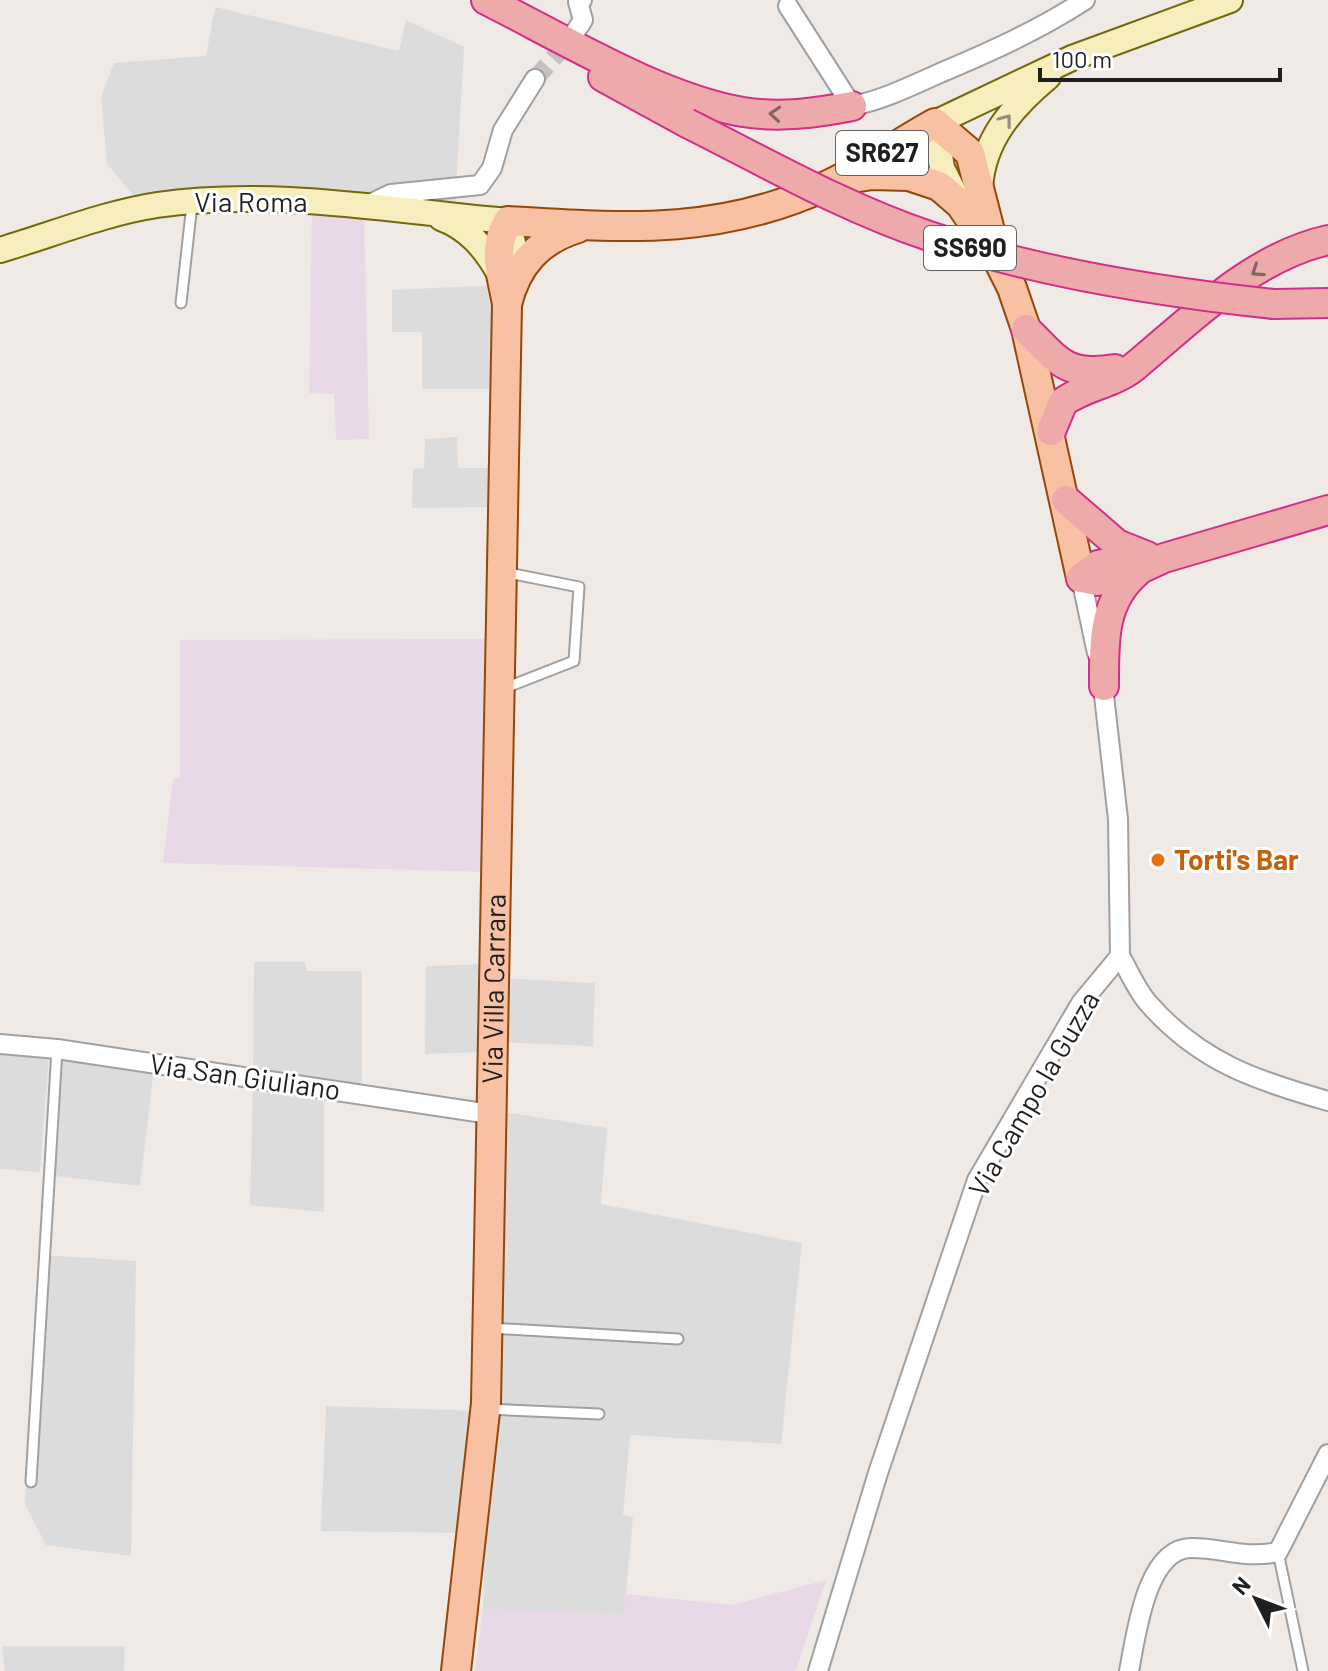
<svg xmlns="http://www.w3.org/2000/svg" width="1328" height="1671" font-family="Barlow,sans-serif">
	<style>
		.residential { fill: #dddcdd }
		.industrial { fill: #e8d8e8 }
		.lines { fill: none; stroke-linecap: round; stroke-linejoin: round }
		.minor-tunnel { stroke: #c6c1be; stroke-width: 18; stroke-dasharray: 18 9; stroke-linecap: butt }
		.service-casing { stroke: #a0a0a0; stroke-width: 13 }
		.minor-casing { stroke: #a0a0a0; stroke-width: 22 }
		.secondary-casing { stroke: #73680a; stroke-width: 28 }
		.primary-casing { stroke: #944707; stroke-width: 32 }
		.trunk-casing { stroke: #d32e89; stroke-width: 32 }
		.service { stroke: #fff; stroke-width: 9 }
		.minor { stroke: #fff; stroke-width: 18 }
		.secondary { stroke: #f7edbd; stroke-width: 24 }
		.primary { stroke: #f8c1a3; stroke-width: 28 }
		.trunk { stroke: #eaa; stroke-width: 28 }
		.trunk-bridge-casing { stroke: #d32e89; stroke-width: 32; stroke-linecap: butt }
		.trunk-bridge { stroke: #eaa; stroke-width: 28 }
		.oneway { stroke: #866464 }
		.oneway2 { stroke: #969076 }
		.food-dot { fill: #e8710a; stroke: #fff; stroke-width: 3 }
		.labels { text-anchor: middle; stroke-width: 6; stroke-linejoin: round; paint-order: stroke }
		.shield { fill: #fff; stroke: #626262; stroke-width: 2 }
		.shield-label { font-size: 26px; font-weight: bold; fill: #1f1f1f }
		.street-label { font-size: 28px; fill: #1f1f1f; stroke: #fff }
		.food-label { font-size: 28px; font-weight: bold; fill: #c56008; stroke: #fff; text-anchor: start }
	</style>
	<rect width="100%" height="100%" fill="#f0eae6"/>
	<path class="residential" d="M215 7 399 51 406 20 464 47 455 208 138 201 107 164 101 96 114 63 206 56Z
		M499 285 501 389H422V332H392V290Z
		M457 437 458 468H498V507L412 508 413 469 424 468 425 439Z
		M254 962H305L307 971H362V1090L253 1075Z
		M488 964 487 1052 425 1054 426 966Z
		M498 978 595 983 593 1046 496 1042Z
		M0 1049 49 1053 40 1172 0 1169Z
		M61 1054 154 1068 140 1186 55 1176Z
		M253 1082 324 1093V1212L250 1205Z
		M497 1111 607 1128 601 1204 802 1243 781 1444 630 1435 623 1515 633 1517 624 1615 483 1609Z
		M40 1255 136 1261 131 1556 46 1545 25 1504Z
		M326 1406 480 1411 465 1533 321 1531Z
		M2 1646H125L124 1671H5Z"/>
	<path class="industrial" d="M312 208 364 210 369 439 336 440 334 394 309 393Z
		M494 639 489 872 163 863 173 779 180 777V640Z
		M826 1580 796 1671H475L483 1609 623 1615 626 1594 732 1605Z"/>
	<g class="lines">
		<path class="minor-tunnel" d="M535 79 572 37"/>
		<g class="service-casing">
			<path id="service" d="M181 303 192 204
				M504 572 579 587 574 661 505 688
				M490 1328 678 1339
				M487 1409 599 1414
				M31 1482 57 1049
				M1278 1552 1303 1671"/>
		</g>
		<g class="minor-casing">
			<path id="minor" d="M788 6 852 106C883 100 911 86 940 73 990 52 1039 30 1085 0
				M572 37 583 20 578 2 582 0
				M370 204 391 194 480 185 492 168 503 130 535 79
				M1081 578 1097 653
				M1102 678 1118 819 1120 956
				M0 1044 57 1049 490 1114
				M818 1671 878 1473 977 1180 1081 1003 1120 956C1129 971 1137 991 1149 1004 1200 1062 1257 1081 1328 1101
				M1129 1671C1136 1636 1146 1547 1192 1548 1224 1548 1244 1559 1278 1552L1328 1454"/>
		</g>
		<g class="secondary-casing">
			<path id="secondary" d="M980 188C983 140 1012 107 1048 77
				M959 202 942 168 935 123 1072 58 1230 0
				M441 218C468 228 485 248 499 273
				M0 250C51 235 105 213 157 205 274 188 392 211 508 221L516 256 511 285"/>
		</g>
		<g class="primary-casing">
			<g id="primary">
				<path d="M847 179 872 175 909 176 939 186 960 204 997 258 1012 288 1026 329 1081 578"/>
				<path d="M507 304C517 264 539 240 578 228"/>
				<path id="s1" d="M456 1671 486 1403 507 304C502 274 491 251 508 221 625 228 720 236 830 184 866 167 900 142 935 123L970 153 997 258"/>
			</g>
		</g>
		<g class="trunk-casing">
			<path id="trunk" d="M486 0C562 38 660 98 743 112 780 118 816 113 852 106
				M603 77 687 123
				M1274 304 1328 303
				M1026 329C1059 361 1065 377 1115 369
				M1051 431 1063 402C1085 386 1113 384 1134 367 1192 319 1252 257 1328 240
				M1066 500 1117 544 1147 556
				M1143 556 1098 565 1081 578 1097 581 1125 576 1164 558 1328 510
				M1104 686C1104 642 1102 602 1137 572"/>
		</g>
		<use href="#service" class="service"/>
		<use href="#minor" class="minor"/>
		<use href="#secondary" class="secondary"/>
		<use href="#primary" class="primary"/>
		<use href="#trunk" class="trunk"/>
		<g class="trunk-bridge-casing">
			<path id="trunk-bridge" d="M687 123C765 162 845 208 929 236 1038 273 1159 292 1274 304"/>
		</g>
		<use href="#trunk-bridge" class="trunk-bridge"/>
	</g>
	<defs><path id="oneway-chevron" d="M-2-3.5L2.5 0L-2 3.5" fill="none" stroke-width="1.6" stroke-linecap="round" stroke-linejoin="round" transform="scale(2)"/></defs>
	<g class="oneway">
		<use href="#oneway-chevron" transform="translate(775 114) rotate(-176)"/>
		<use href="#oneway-chevron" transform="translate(1257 271) rotate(146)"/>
	</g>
	<use class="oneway2" href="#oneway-chevron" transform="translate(1006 120) rotate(-53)"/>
	<circle class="food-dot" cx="1158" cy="860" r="8"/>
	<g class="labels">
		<g class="shield">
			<rect x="836" y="131" width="92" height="44" rx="6"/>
			<rect x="924" y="226" width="92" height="44" rx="6"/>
		</g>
		<g class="shield-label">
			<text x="882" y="162">SR627</text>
			<text x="970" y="257">SS690</text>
		</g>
		<g class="street-label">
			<text x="251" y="212">Via Roma</text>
			<text dy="10" stroke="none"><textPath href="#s1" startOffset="684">Via Villa Carrara</textPath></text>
			<text transform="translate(245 1077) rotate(8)" y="10">Via San Giuliano</text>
			<text transform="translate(1034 1094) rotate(-60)" y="10">Via Campo la Guzza</text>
		</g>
		<g class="food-label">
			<text x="1174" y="870">Torti's Bar</text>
		</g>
	</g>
	<g transform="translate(1256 1599) rotate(312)" stroke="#ffffff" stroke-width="6" paint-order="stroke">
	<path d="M0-6L14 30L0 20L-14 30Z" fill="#1f1f1f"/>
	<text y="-12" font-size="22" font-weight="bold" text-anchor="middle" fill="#1f1f1f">N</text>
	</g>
	<path d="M1040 68v12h240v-12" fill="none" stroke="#1f1f1f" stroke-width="4"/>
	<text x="1052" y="68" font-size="24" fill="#1f1f1f" stroke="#ffffff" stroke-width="6" paint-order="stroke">100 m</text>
</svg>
